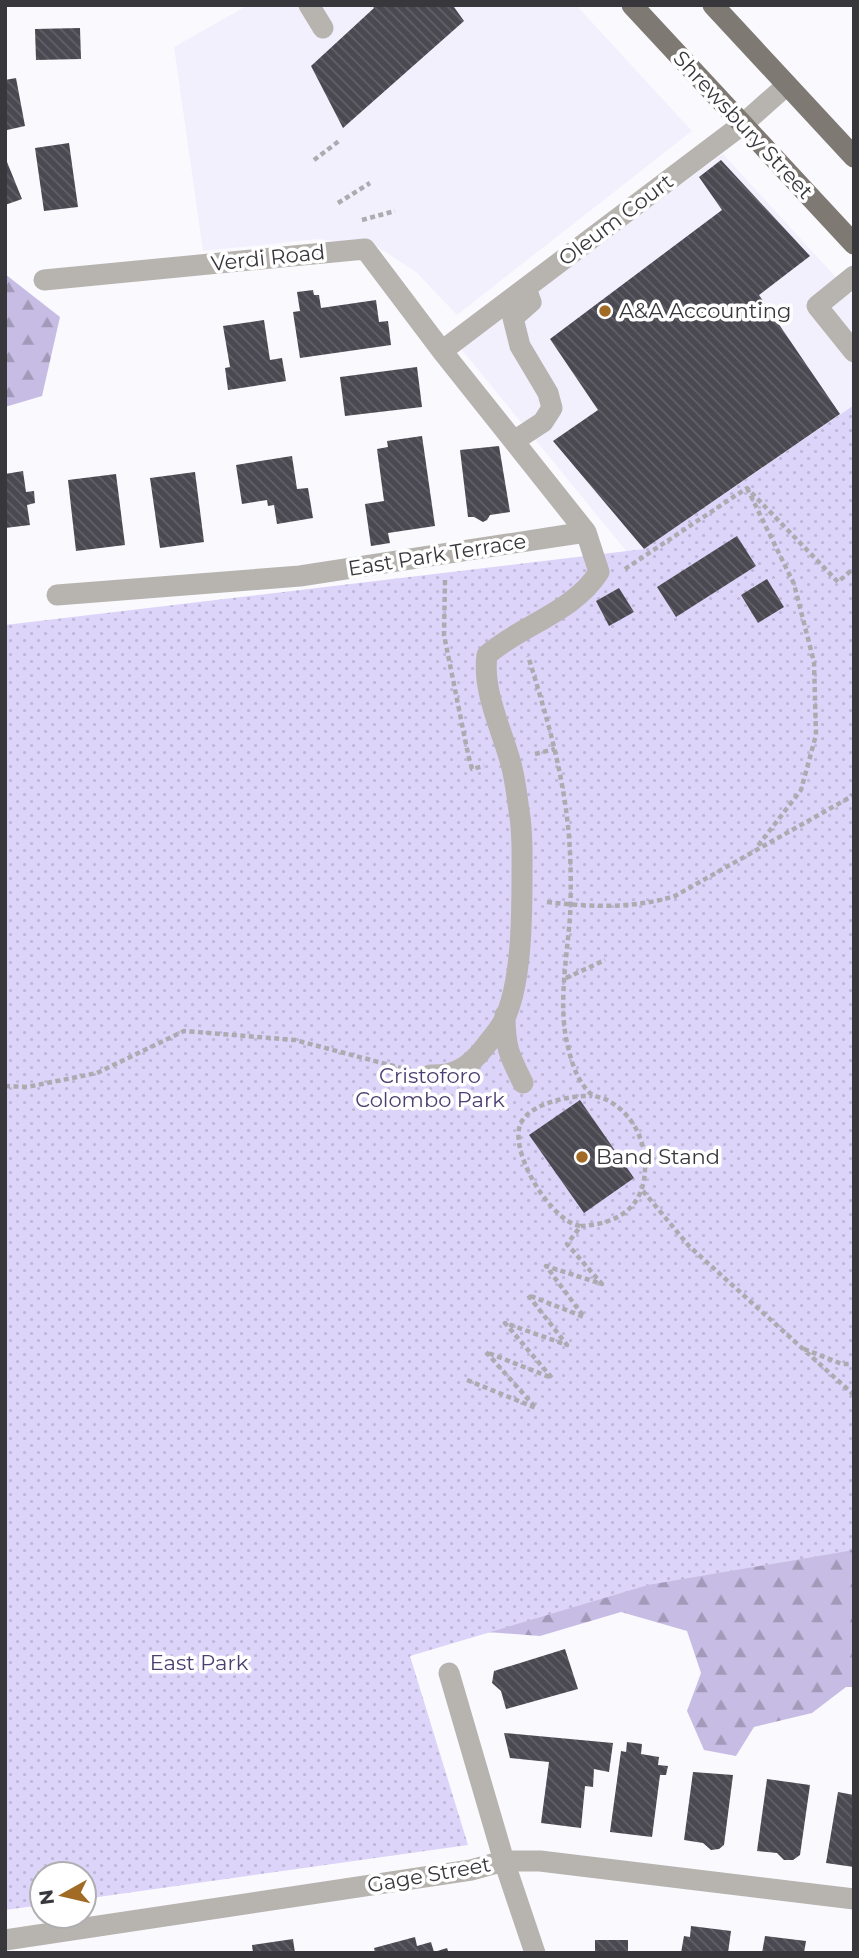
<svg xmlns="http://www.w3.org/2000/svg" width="859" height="1958" font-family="Montserrat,sans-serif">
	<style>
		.built { fill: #f3f0fe }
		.forest { fill: url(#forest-firs) }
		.park { fill: url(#park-dots) }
		.building { fill: url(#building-back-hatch) }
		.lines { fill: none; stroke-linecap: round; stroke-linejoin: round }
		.path { stroke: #acabaf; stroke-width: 4.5; stroke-dasharray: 5 3.5; stroke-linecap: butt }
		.minor { stroke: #b7b4b0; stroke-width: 21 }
		.major { stroke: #7f7973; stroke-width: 21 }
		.poi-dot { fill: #a16a25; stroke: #fff; stroke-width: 2.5 }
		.labels { text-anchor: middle; stroke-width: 7; stroke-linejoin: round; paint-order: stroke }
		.street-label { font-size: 21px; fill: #38373b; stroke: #fff }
		.poi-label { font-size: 21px; fill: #38373b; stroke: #fff; text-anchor: start }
		.park-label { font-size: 21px; fill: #4d3e71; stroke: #fff }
	</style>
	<defs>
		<pattern id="forest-firs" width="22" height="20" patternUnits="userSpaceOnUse" patternTransform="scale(1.75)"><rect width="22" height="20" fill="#c7bde4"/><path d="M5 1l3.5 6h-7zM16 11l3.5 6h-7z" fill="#a39aba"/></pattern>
		<pattern id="park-dots" width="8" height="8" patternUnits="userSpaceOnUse" patternTransform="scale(1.75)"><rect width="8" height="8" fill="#ddd4fa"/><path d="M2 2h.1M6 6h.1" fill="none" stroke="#beb7d7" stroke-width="1.8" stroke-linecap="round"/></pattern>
		<pattern id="building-back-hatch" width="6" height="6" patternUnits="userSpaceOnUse" patternTransform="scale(1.75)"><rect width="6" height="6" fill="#4a4850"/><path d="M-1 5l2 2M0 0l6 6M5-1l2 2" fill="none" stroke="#626167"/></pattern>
	</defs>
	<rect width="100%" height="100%" fill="#faf9fe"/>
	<path class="built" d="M248 5H576L692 131 457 315 416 272 376 246 318 239 203 251 174 47Z
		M723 154 854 297V405L644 549 627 552 458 345Z"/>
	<path class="forest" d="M5 274 60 317 42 396 5 407Z
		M854 1507V1687H846L812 1713 754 1727 736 1756 704 1750 687 1711 701 1673 687 1631 621 1612 540 1636 460 1630Z"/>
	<path class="park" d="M854 405V1550L648 1585 410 1656 468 1845 84 1899V1874H42V1905L5 1910V625L644 549Z"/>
	<path class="building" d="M372 5H457L454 7 464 21 343 128 311 66 374 8Z
		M80 28 81 59 36 60 35 29Z
		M16 78 25 126 7 130 5 80Z
		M69 143 78 207 44 211 35 148Z
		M5 157 22 199 5 205Z
		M721 160 810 256 759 295 840 414 644 549 553 441 598 410 550 339 722 210 699 177Z
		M313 290 314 295H319L321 308 376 300 379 322 388 321 391 345 300 358 293 312 300 311 297 292Z
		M264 320 270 360 282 358 286 381 228 390 225 368 230 367 223 326Z
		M417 367 422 407 345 416 340 377Z
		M422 436 435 526 388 533 390 543 371 546 365 504 384 501 377 449 388 447 387 441Z
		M499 446 510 512 490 515 487 520 483 522 474 517H468L460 450Z
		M292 456 297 489 308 488 313 518 277 524 274 505 268 506 267 500 242 504 236 465Z
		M23 471 26 492 34 491 35 503 27 505 30 525 5 528V474Z
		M195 472 204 542 160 548 150 478Z
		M116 474 125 545 76 551 68 480Z
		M737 536 756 566 676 617 657 587Z
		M767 579 784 607 758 623 741 595Z
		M619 588 634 612 609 626 596 601Z
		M580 1100 634 1178 584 1213 529 1135Z
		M565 1649 578 1689 506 1709 501 1691 492 1683 494 1671Z
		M504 1733 613 1743 609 1772 594 1769 593 1787 585 1786 581 1828 541 1823 549 1762 510 1758Z
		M627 1742 642 1744 641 1754 659 1757 658 1765 668 1766 666 1775H660L652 1837 610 1832 621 1751 626 1752Z
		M693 1772 733 1775 724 1845 719 1849 711 1850 703 1843 684 1840Z
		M767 1779 810 1785 800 1855 793 1860H784L777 1853 757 1851Z
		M838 1792 854 1795V1867L826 1863Z
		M691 1926 731 1931 728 1953H681L684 1936 690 1937Z
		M765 1936 806 1941 804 1953H762Z
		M415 1937 417 1946 431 1942 434 1952 447 1948 449 1953H375L374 1948Z
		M293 1939 295 1953H253L252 1945Z
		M595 1940H628V1953H595Z"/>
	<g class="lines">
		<path class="path" d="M314 160 339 141
			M338 203 370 183
			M362 220 395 211
			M747 488 794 584 814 662 816 735 801 790 757 847
			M625 569 747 488 838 582 854 568
			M445 580 444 635 468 754 472 769 484 766
			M535 754 555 749
			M547 902C590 907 633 909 675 896L854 795
			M566 978 605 960
			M5 1086 27 1087 97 1073 184 1031 295 1040 405 1069
			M643 1191 689 1246 854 1395
			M580 1226C551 1221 510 1154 520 1125 528 1103 572 1095 592 1096
			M804 1349 842 1364H854
			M467 1380 536 1408 486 1352 552 1378 505 1323 567 1345 528 1295 584 1317 546 1266 602 1284 567 1244 581 1226C619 1224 646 1206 645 1165 645 1139 632 1113 607 1100 601 1097 593 1097 588 1091 575 1077 570 1057 566 1038 559 999 567 956 570 917 571 896 571 874 570 853 567 785 548 720 528 656"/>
		<path class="minor" d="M309 5 323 28
			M854 276 817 306 854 352
			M44 280 365 249 442 351 586 532 300 576 57 595
			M442 351 743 124 787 85
			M514 441 543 422 552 408 548 393 520 346 513 318 531 302 526 288
			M505 1015C505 1047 509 1055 523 1083
			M430 1075C454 1076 469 1067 484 1048 490 1040 498 1031 503 1022 522 986 522 915 522 875 522 854 523 832 519 811 517 795 515 779 511 764 502 730 482 691 487 655 521 625 574 612 599 572L586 532
			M449 1673 504 1861 535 1953
			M5 1940 471 1870 504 1861H540L854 1899"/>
		<path class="major" d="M632 5 854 244
			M713 5 854 157"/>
	</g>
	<g class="poi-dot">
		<circle cx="605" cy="311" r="7"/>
		<circle cx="582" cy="1157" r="7"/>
	</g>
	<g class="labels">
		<g class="street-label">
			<text transform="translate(743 125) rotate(47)" y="7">Shrewsbury Street</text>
			<text transform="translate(616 220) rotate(-37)" y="7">Oleum Court</text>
			<text transform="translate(268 258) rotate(-6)" y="7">Verdi Road</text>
			<text transform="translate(437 555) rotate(-9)" y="7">East Park Terrace</text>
			<text transform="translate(429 1875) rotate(-10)" y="7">Gage Street</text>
		</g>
		<g class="poi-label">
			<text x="619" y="318">A&amp;A Accounting</text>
			<text x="596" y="1164">Band Stand</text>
		</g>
		<g class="park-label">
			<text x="430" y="1083">Cristoforo<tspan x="430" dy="24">Colombo Park</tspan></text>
			<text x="199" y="1670">East Park</text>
		</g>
	</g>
	<rect width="859" height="1958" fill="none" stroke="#38373b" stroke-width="14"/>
	<g transform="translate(63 1895) rotate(262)"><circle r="33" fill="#ffffff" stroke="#afafb1" stroke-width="2"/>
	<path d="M0-5L12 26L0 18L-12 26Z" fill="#a16a25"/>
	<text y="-10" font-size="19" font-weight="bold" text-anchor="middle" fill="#38373b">N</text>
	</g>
</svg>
